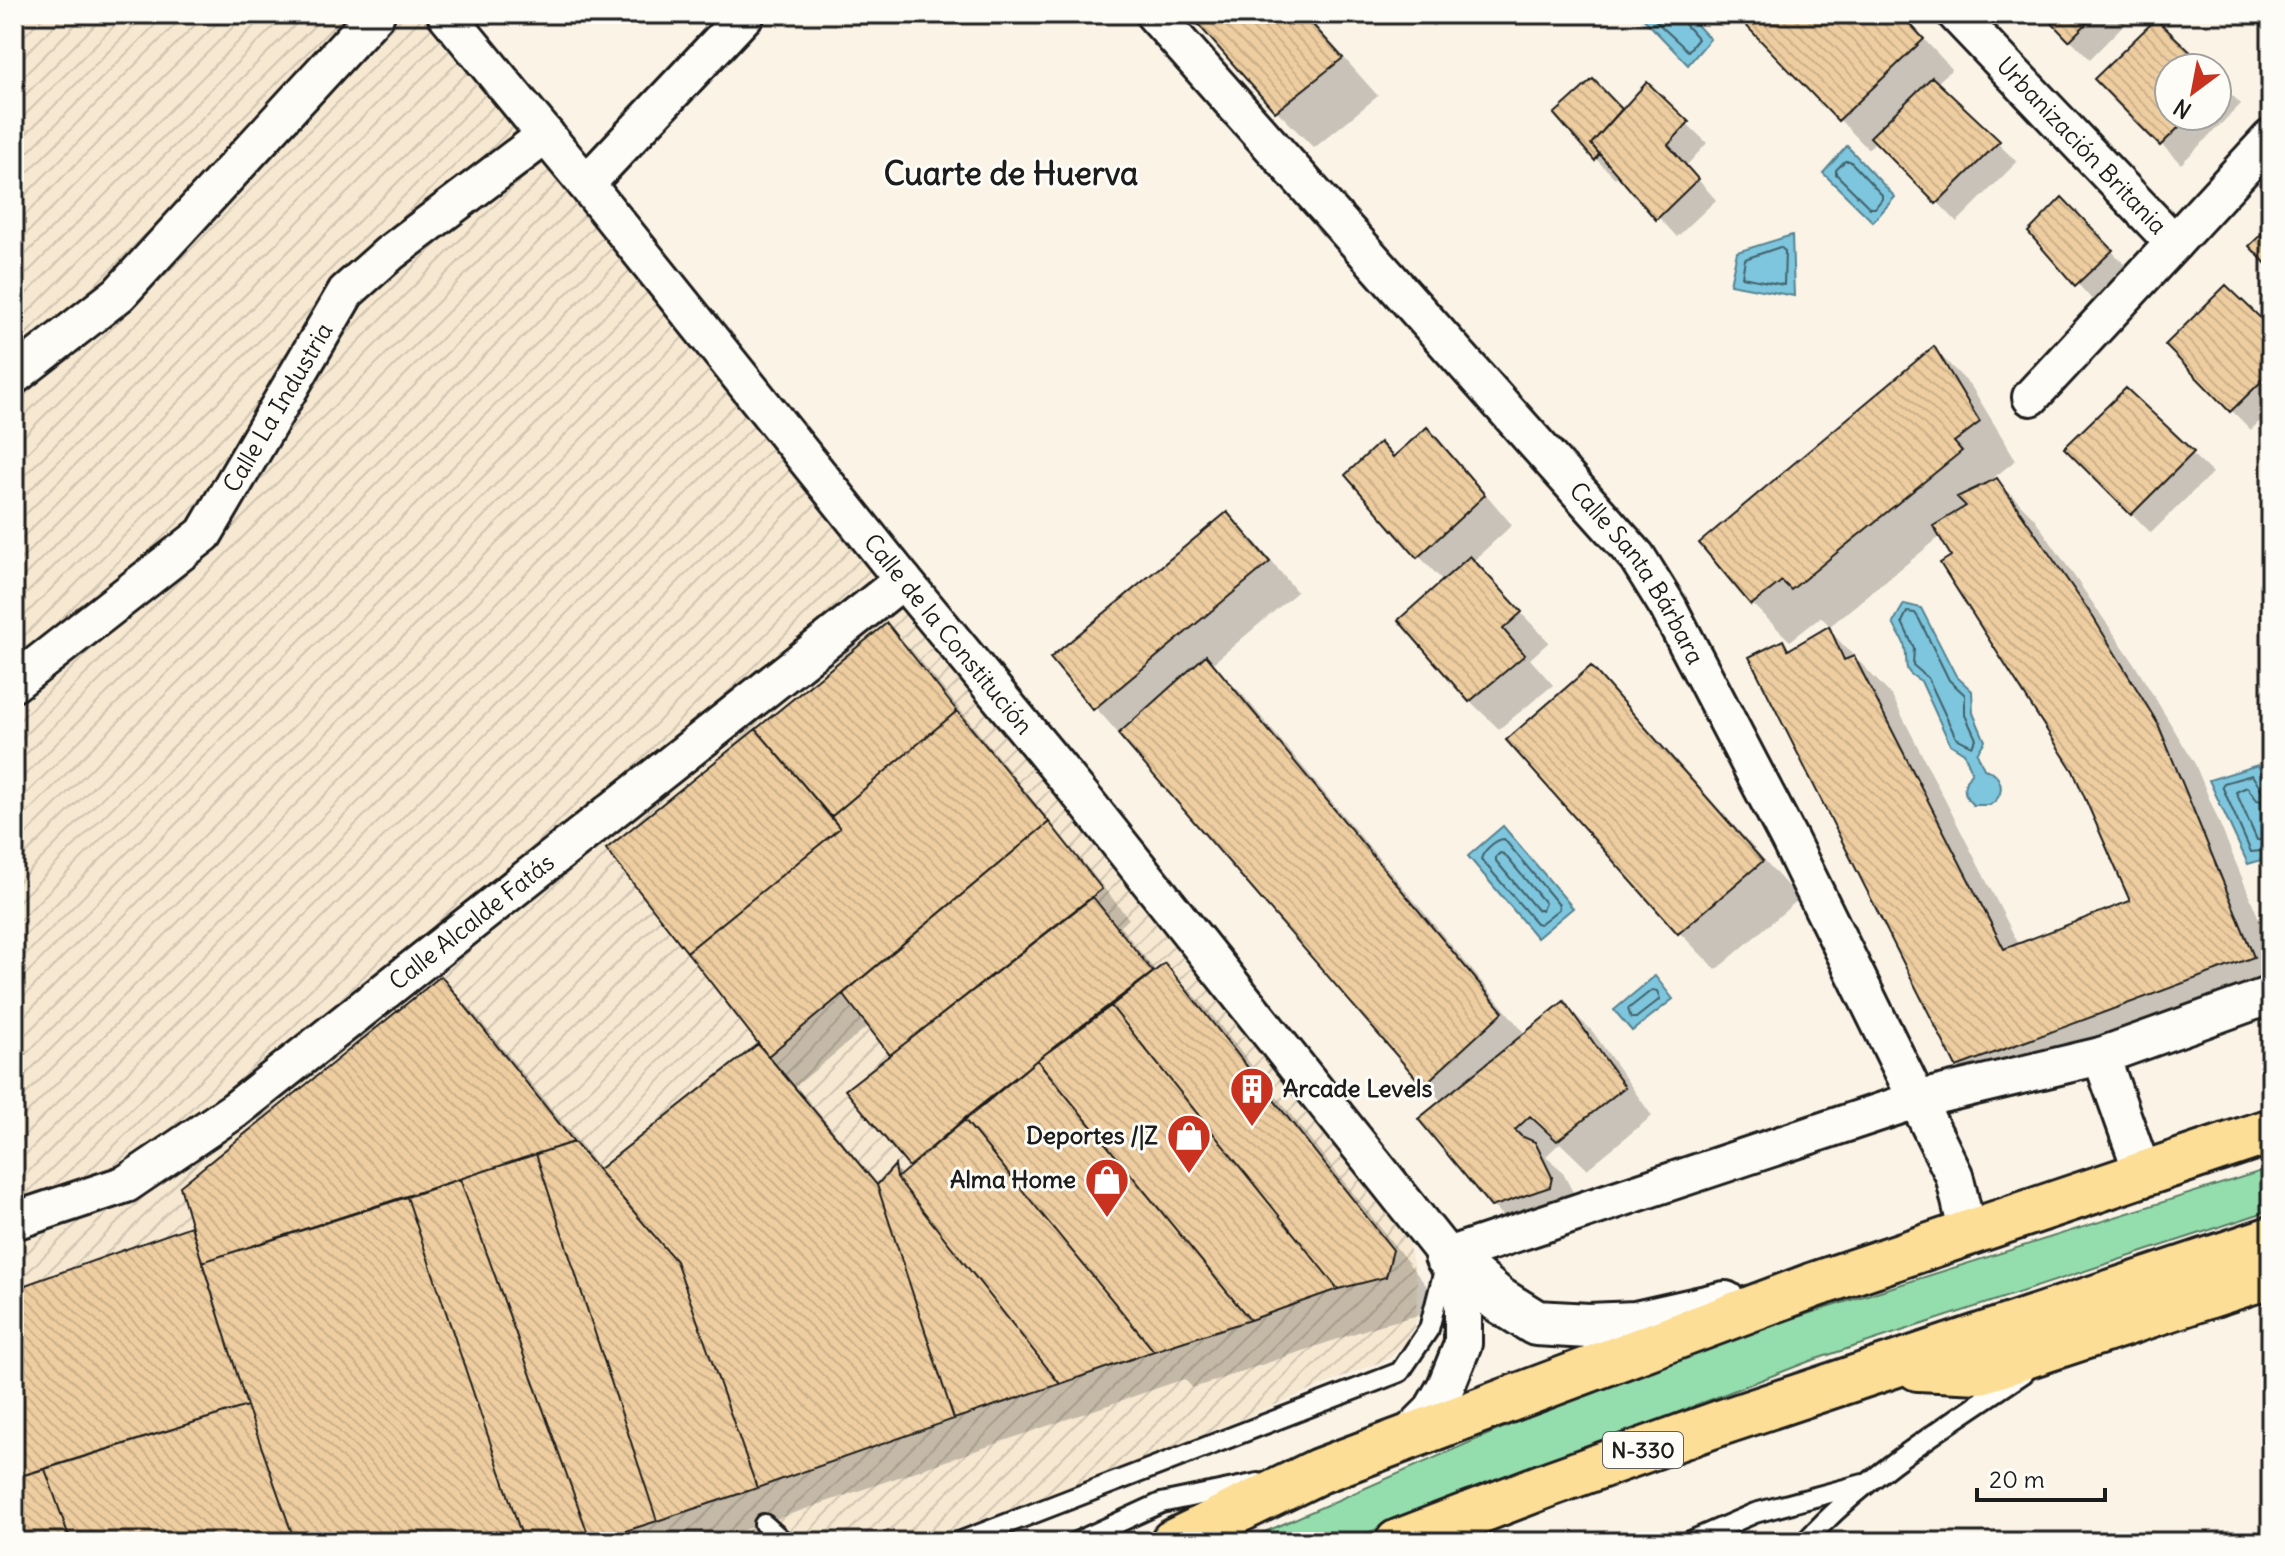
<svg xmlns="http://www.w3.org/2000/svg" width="2285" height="1556" font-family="Delius,sans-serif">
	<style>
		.industrial { fill: url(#industrial-furrows) }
		.grass { fill: #94ddac; stroke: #587c64; stroke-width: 2 }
		.water { fill: #7dc6dd; stroke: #568290; stroke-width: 2 }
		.shadow { fill: #0003; fill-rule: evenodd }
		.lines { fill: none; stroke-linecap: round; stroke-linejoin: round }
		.shore { stroke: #436069; stroke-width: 2 }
		.building { fill: url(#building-back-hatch); stroke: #1c1c1c; stroke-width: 2 }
		.lane-casing { stroke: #1c1c1c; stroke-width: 24 }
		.street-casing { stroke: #1c1c1c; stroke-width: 42 }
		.secondary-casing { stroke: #1c1c1c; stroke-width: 50 }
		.highway-casing { stroke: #1c1c1c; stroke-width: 50 }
		.lane { stroke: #fdfcf7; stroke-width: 18 }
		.street { stroke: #fdfcf7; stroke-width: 36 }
		.secondary { stroke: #fdfcf7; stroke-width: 44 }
		.highway { stroke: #fcde96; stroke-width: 44 }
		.labels { text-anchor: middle; stroke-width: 6; stroke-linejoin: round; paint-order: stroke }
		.shield { fill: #fdfcf7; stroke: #605f5e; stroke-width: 2 }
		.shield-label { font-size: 22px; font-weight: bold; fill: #1c1c1c }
		.street-label { font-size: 24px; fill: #1c1c1c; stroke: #fdfcf7 }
		.poi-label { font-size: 24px; font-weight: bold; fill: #1c1c1c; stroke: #fdfcf7; text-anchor: end }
		.district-label { font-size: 32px; font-weight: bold; fill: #1c1c1c; stroke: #fdfcf7 }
	</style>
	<defs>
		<pattern id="industrial-furrows" width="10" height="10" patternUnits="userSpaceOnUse" patternTransform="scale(2)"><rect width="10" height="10" fill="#f6e8d1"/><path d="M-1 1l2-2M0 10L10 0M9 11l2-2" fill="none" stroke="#d2c6b3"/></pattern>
		<pattern id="building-back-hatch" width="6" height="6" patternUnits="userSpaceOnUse" patternTransform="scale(2)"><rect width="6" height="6" fill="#eecea0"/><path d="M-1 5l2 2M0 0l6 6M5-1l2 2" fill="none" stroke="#ccb089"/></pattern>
	</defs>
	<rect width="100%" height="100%" fill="#faf3e6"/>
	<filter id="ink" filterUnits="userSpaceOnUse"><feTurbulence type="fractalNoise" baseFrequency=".0125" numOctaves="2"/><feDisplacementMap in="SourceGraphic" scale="16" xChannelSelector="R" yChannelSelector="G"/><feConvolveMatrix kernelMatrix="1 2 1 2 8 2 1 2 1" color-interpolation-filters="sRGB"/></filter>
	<g filter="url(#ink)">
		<path class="industrial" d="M14 14H446L1087 803 1408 1242 1417 1281 1416 1321 1408 1339 1390 1358 1124 1467 922 1542H14Z"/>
		<path class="grass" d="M2271 1168V1210L1810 1361 1344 1542H1242L1654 1362Z"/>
		<path class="water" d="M1639 14H1687L1710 39 1688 65Z
			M1847 146 1895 197 1873 222 1823 173Z
			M1792 235 1794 296 1730 284 1737 252Z
			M1904 604 1921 608 1956 676 1972 691 1973 713 1985 741 1977 753 1984 769C2003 774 2007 794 1990 805H1973C1962 795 1962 783 1972 772L1964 753 1950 744 1921 681C1900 669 1909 667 1905 648 1904 639 1896 631 1893 623Z
			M2258 765 2271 793V857L2248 864 2209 780Z
			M1503 826 1573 908 1537 938 1468 856Z
			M1655 976 1673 999 1632 1031 1614 1010Z"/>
		<path class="shadow" d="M1192 14H1305L1378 96 1314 148 1277 111Z
			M1421 14H1450L1433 27Z
			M1738 14H1900L1952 69 1936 84 2017 162 1957 222 1877 140 1868 149Z
			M2045 14H2134L2090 59Z
			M2156 22 2204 68H2169V116H2217V80L2241 104 2181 164 2097 79Z
			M1593 82 1623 112 1647 85 1707 143 1686 166 1716 200 1677 237 1619 174 1615 178 1596 159 1557 114Z
			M2081 219 2131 271 2096 304 2031 232Z
			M2271 330V410L2251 430 2167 345Z
			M1934 349 1971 386 2016 460 1987 483 1997 480 2034 518 2130 657 2195 764 2271 948V1001L1995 1103 1958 1066 1782 643 1791 651 1828 629 1892 696 2019 945 2133 902 2075 770 1941 536 1830 626 1821 617 1790 641 1752 604Z
			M2126 391 2212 473 2151 533 2067 448Z
			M1427 430 1456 459 1512 525 1472 562 1549 642 1530 659 1553 685 1499 729 1470 701 1444 582 1419 556 1393 459Z
			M1227 514 1256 543 1297 592 1212 664 1243 695 1526 1035 1564 1004 1593 1032 1652 1116 1587 1169 1560 1143 1546 1156 1563 1173 1581 1208 1521 1235 1492 1205 1442 1102 1053 659Z
			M887 625 915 654 1129 919 1120 926 1156 972 1165 965 1202 1003 1429 1289 1423 1314 1376 1326 1193 1388 1184 1379 709 1542H14V1291L194 1227 441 979 470 1008 601 1170 761 1044 609 849ZM869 1025 893 1055 848 1091 912 1167 903 1176 895 1168 879 1185 796 1086Z
			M1591 669 1628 706 1799 899 1716 970 1679 932Z"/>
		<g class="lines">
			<path class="shore" d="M1648 14 1688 51 1698 39 1683 22 1681 14
				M1845 161H1850L1882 195V199L1875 208H1870L1836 174V170Z
				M1780 247 1785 251 1784 285 1742 277 1745 259Z
				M1907 612 1915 613 1919 619 1949 680 1965 695V715L1976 739 1972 746 1956 738 1928 678 1913 665 1914 648 1902 622Z
				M2271 793 2262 791 2252 775 2224 783 2222 786 2251 852 2271 850
				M2271 803 2257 800 2247 787 2236 792 2257 840H2271
				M1504 839 1559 905V909L1540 924 1536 923 1481 859C1483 851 1496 839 1504 839Z
				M1500 853 1504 854 1545 903 1542 910H1537L1496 861V857Z
				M1652 990 1657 991 1660 999 1636 1018H1631L1628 1009Z"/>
		</g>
		<path class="building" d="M1189 14H1303L1343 58 1275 112Z
			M1735 14H1901L1924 39 1838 121Z
			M2043 14H2096L2069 41Z
			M2156 19 2207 68H2169V116H2190L2160 146 2094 79Z
			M1932 77 2000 141 1936 204 1870 137Z
			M1593 79 1622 109 1591 144 1599 154 1595 161 1554 114Z
			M1647 82 1689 122 1668 145 1698 179 1656 220 1591 144Z
			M2062 197 2113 250 2075 286 2028 232Z
			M2271 225V269L2249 246Z
			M2226 285 2271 328V372L2230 412 2165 345Z
			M1934 346 1980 422 1954 442 1962 451 1791 590 1782 581 1751 605 1699 543Z
			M2126 388 2194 452 2131 515 2064 448Z
			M1427 427 1485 495 1417 558 1345 475 1380 442 1393 457Z
			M1997 478 2093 617 2158 724 2254 957 1956 1067 1749 657 1783 640 1788 650 1829 626 1844 660 1854 656 2004 949 2130 901 2073 771 1940 563 1951 556 1933 526 1966 506 1957 497Z
			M1227 512 1270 562 1093 710 1050 658Z
			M1470 556 1522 612 1503 629 1525 655 1469 702 1398 620Z
			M887 623 957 711 831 817 756 729Z
			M1206 655 1503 1012 1423 1086 1118 734Z
			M1591 666 1763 861 1678 934 1506 740Z
			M957 711 1049 822 768 1056 687 952 840 828 831 817Z
			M756 729 840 828 687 952 606 849Z
			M1049 822 1102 889 890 1055 843 994Z
			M1093 897 1153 972 1037 1060 909 1167 845 1090Z
			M1165 963 1393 1250 1386 1277 1338 1289 1111 1006Z
			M441 976 574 1142 202 1262 180 1186Z
			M1564 1001 1625 1087 1557 1141 1530 1116 1515 1130 1521 1136 1535 1142 1552 1177 1550 1187 1491 1207 1418 1119Z
			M1111 1006 1338 1289 1250 1320 1037 1060Z
			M758 1044 877 1185 954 1419 757 1488 676 1261 598 1170Z
			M1037 1060 1250 1320 1154 1351 964 1119Z
			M964 1119 1154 1351 1060 1384 897 1178Z
			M574 1142 676 1261 757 1488 657 1521 536 1154Z
			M536 1154 657 1521 591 1542 460 1179Z
			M895 1165 897 1178 1060 1384 954 1419 877 1185Z
			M460 1179 591 1542H524L407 1197Z
			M407 1197 524 1542H295L247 1406 202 1262Z
			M191 1226 247 1406 14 1478V1289Z
			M247 1406 295 1542H71L45 1469Z
			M45 1469 71 1542H14V1478Z"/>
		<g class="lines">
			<g class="lane-casing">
				<path id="lane" d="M764 1524 784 1542
					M959 1542 1400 1372 1429 1329 1445 1266
					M1076 1542 1161 1503 1258 1483
					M1688 1542 1755 1513 1863 1484
					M1805 1542C1867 1474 1949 1424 2024 1373"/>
			</g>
			<g class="street-casing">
				<g id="street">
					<path id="s1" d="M446 14 586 184 903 580 1087 803 1447 1256 1463 1303V1344L1446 1386 1431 1412 1405 1438"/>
					<path id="s2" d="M1154 14 1637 557 1668 607 1790 841 1954 1175 1968 1234"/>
					<path id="s3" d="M1956 14 2174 243 2271 138"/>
					<path d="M586 184 746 14"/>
					<path d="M14 376 119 294 376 14"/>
					<path d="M2031 397 2174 243"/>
					<path id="s4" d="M14 683 204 534 346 292 390 253 546 135"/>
					<path d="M2101 1056 2143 1174"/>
					<path id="s5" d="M14 1221 126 1184 235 1110 903 580"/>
					<path d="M1447 1256 1916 1100 2101 1056 2271 995"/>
				</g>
			</g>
			<g class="secondary-casing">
				<path id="secondary" d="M1447 1256 1499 1300 1536 1323 1589 1326 1636 1324 1725 1304"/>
			</g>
			<g class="highway-casing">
				<path id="highway" d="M1918 1368 1980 1371 2271 1275
					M1173 1542 1319 1471 1814 1285 2271 1131
					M1398 1542 1552 1483 1720 1423 2271 1239"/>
			</g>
			<use href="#lane" class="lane"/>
			<use href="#street" class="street"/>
			<use href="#secondary" class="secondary"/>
			<use href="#highway" class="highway"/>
		</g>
	</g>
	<defs>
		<g id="building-pin" transform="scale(2.3)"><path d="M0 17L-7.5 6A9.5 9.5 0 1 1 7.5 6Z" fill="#c8321e" stroke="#fdfcf7"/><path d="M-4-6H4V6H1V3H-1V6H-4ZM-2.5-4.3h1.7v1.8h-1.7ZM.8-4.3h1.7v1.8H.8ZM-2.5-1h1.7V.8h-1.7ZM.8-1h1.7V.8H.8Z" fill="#fff"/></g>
		<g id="shop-pin" transform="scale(2.3)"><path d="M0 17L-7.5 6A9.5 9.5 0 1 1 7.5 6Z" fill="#c8321e" stroke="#fdfcf7"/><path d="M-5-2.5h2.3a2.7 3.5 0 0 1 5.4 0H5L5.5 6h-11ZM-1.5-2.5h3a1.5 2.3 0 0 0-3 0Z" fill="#fff"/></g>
	</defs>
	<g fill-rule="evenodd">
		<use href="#building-pin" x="1252" y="1089"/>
		<use href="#shop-pin" x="1189" y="1136"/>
		<use href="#shop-pin" x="1107" y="1180"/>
	</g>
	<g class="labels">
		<rect class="shield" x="1603" y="1432" width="80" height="36" rx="6"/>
		<g class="shield-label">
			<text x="1643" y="1458">N-330</text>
		</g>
		<g class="street-label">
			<text dy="8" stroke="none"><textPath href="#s3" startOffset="182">Urbanización Britania</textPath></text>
			<text dy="8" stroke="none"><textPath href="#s4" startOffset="388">Calle La Industria</textPath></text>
			<text dy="8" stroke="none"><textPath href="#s2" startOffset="740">Calle Santa Bárbara</textPath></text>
			<text dy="8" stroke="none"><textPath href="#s1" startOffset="798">Calle de la Constitución</textPath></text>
			<text dy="8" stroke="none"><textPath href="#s5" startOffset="552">Calle Alcalde Fatás</textPath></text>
		</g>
		<g class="poi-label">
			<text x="1283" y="1097" text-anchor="start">Arcade Levels</text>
			<text x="1158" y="1144">Deportes /|Z</text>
			<text x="1076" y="1188">Alma Home</text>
		</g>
		<g class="district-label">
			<text x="1011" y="185">Cuarte de Huerva</text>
		</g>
	</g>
	<rect width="2285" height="1556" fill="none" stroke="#fdfcf7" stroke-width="48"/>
	<rect x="24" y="24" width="2237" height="1508" fill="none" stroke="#1c1c1c" stroke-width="3" filter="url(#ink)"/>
	<g transform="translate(2193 92) rotate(212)"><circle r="38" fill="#fdfcf7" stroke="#a3a29f" stroke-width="2"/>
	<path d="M0-6L14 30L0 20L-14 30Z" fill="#c8321e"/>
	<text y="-12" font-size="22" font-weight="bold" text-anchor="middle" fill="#1c1c1c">N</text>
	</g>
	<path d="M1977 1488v12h128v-12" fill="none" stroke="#1c1c1c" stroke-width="4"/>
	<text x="1989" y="1488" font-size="24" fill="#1c1c1c" stroke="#fdfcf7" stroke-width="6" paint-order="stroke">20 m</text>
</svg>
